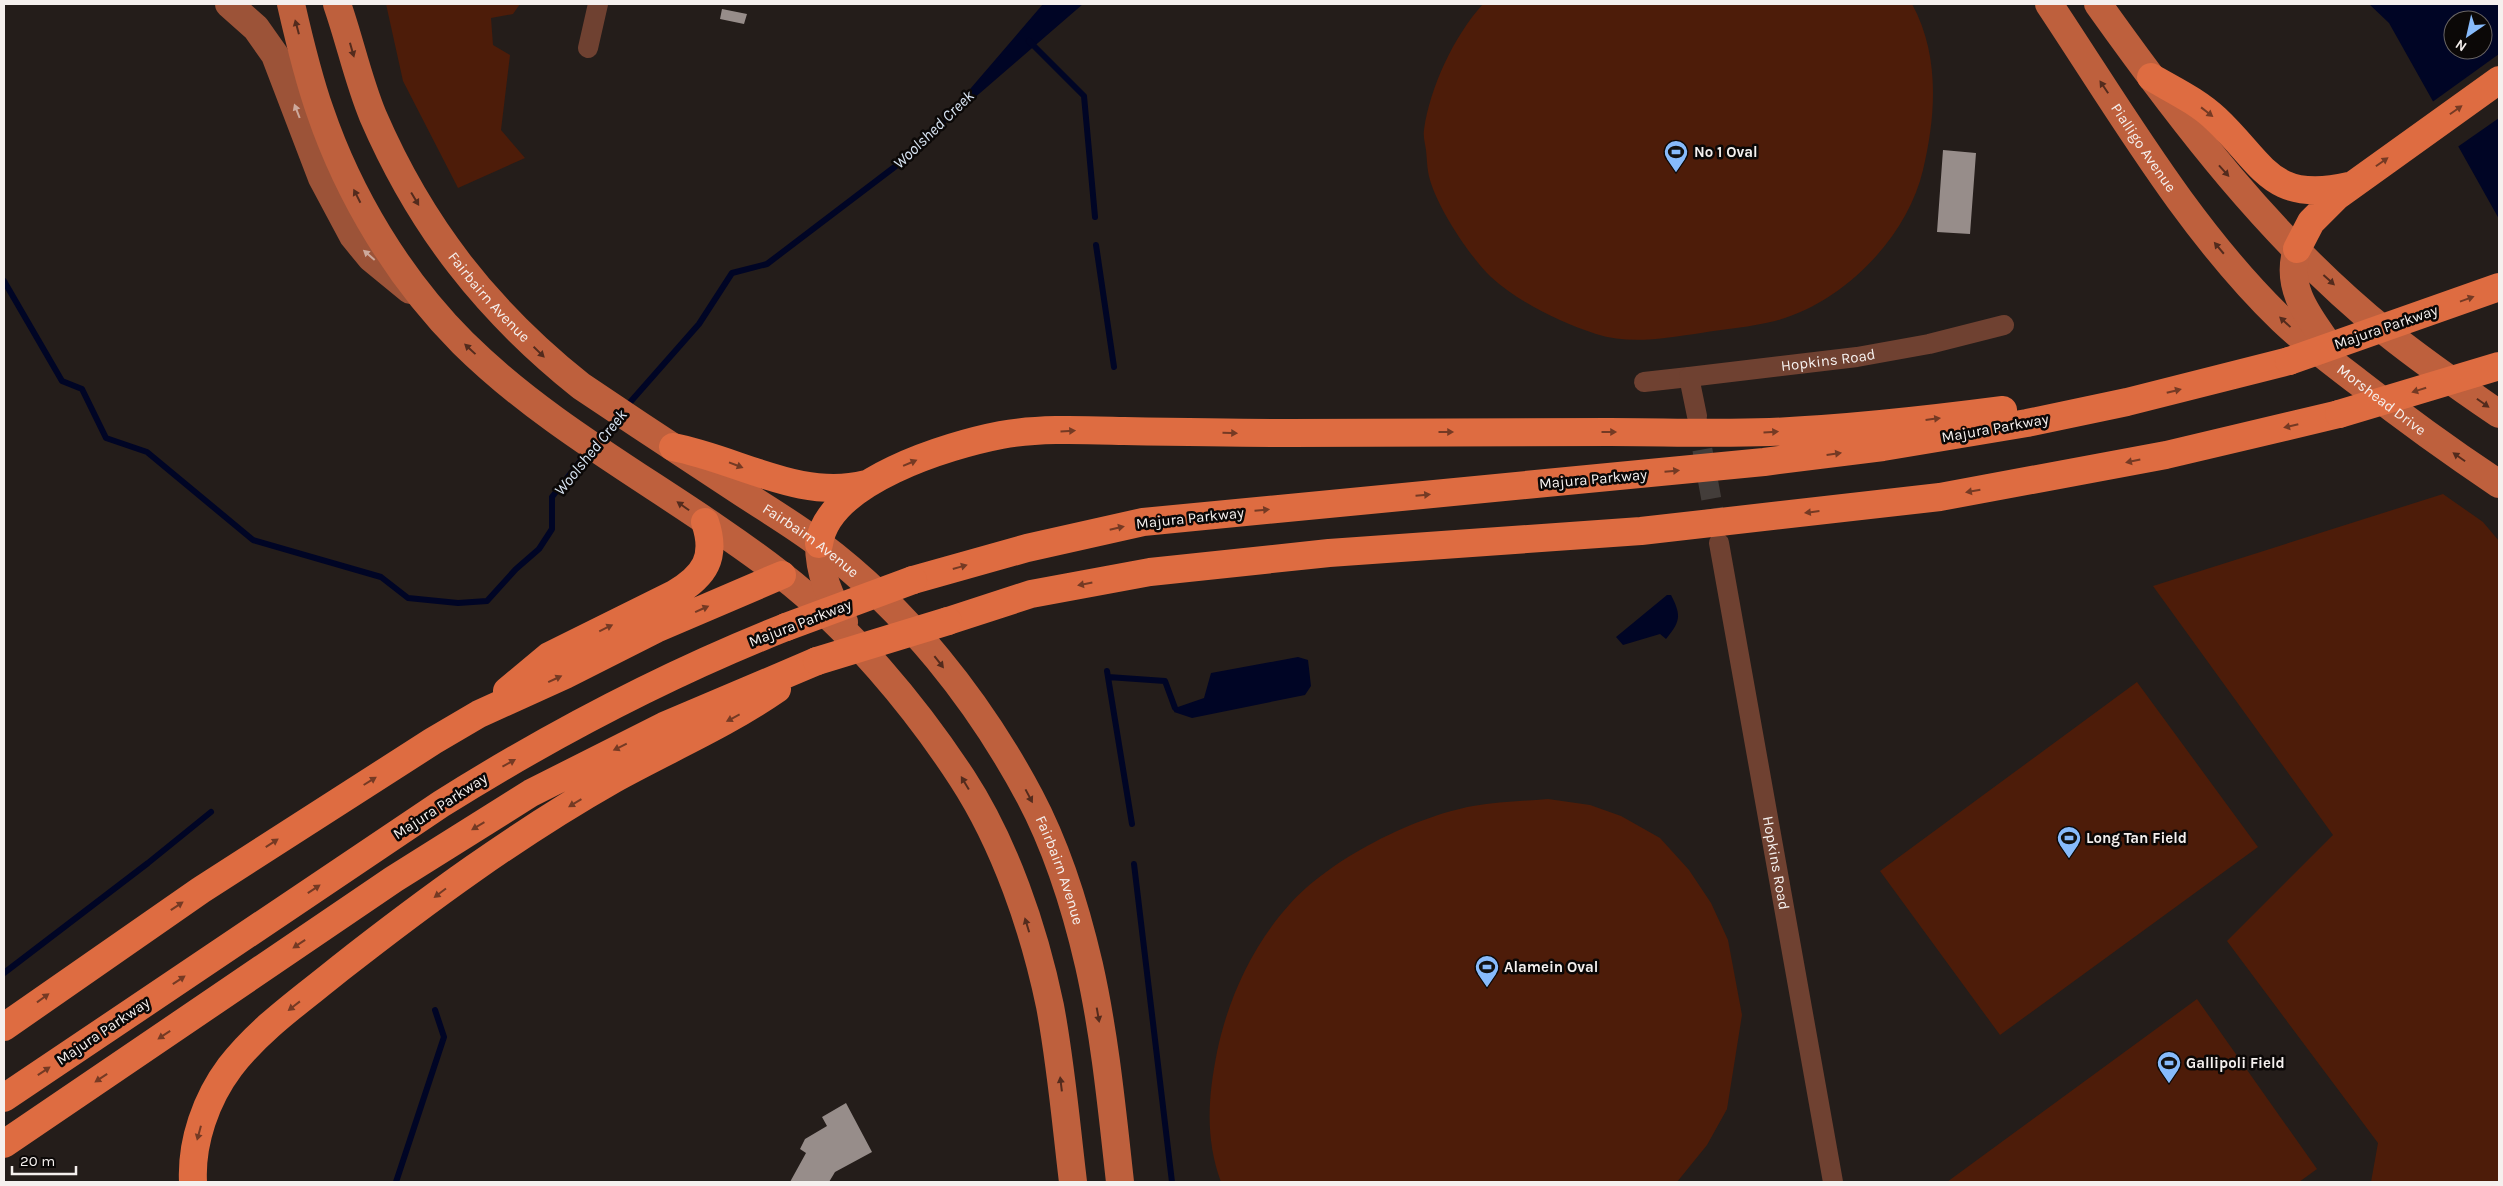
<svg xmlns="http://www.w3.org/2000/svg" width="2503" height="1186" font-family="Karla,sans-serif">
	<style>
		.green { fill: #4d1c09 }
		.water { fill: #000525; fill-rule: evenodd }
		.pier { fill: #241d1a }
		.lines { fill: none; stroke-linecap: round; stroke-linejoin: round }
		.stream { stroke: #000525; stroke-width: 6 }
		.building { fill: #978d8a }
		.minor-tunnel { stroke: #433d3a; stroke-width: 20; stroke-dasharray: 20 10; stroke-linecap: butt }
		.minor { stroke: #6f4131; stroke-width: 20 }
		.secondary { stroke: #9c5338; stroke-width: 28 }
		.primary { stroke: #be603d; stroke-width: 28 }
		.motorway { stroke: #de6c41; stroke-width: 28 }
		.motorway-bridge { stroke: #de6c41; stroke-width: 28 }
		.oneway { fill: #532b1d }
		.oneway2 { fill: #743a24 }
		.oneway3 { fill: #cda99c }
		.labels { text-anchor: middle; stroke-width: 5; stroke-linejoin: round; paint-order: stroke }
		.street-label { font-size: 15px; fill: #f5f0ee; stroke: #0b0807 }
		.poi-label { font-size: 15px; font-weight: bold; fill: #f5f0ee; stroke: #0b0807; text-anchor: start }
		.water-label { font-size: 16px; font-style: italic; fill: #d9e5f4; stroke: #0b0807 }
	</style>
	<rect width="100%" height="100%" fill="#241d1a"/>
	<path class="green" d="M386 4H520L513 14 491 18 493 45 510 55 501 130 525 158 458 188 403 81Z
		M1483 4H1912C1940 55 1936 115 1923 170 1907 238 1843 303 1775 321 1751 327 1725 329 1701 333 1666 338 1630 345 1596 334 1559 322 1520 303 1491 277 1469 256 1438 208 1430 180 1427 170 1427 159 1426 150 1425 143 1423 136 1424 130 1430 87 1454 36 1483 4Z
		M2443 494 2483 522 2499 541V1182H2371L2378 1143 2227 941 2333 835 2153 586Z
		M2137 682 2258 847 2000 1035 1880 871Z
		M1548 799 1590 805 1621 816 1660 838 1689 870 1711 903 1728 940 1742 1015 1727 1109 1707 1145 1677 1182H1221C1205 1138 1208 1098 1217 1052 1228 999 1252 946 1289 905 1330 859 1413 817 1473 806 1498 802 1523 801 1548 799Z
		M2197 999 2317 1169 2299 1182H1947Z"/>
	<path class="water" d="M1043 4H1083L928 138Z
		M2369 4H2499V219L2389 23ZM2453 20H2483V50H2453Z
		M1667 595H1671C1682 616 1680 622 1666 639L1660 634 1623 645 1616 637Z
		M1298 657 1308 660 1311 686 1305 695 1192 718 1174 712 1175 708 1204 698 1211 673Z"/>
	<path class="pier" d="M2499 54V118L2456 148 2431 103Z"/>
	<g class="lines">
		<path class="stream" d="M1029 41 1084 96 1095 217
			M1096 245 1114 367
			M4 281 62 381 82 389 106 438 147 452 253 540 381 577 408 598 458 603 487 601 516 569 539 549 552 529V497L589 450
			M625 408 699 324 732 273 767 264 909 156 934 132
			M597 441 617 418
			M1107 671 1132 824
			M1108 677 1165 681 1175 708
			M1134 864 1172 1182
			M4 973 148 863 211 812
			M396 1182 444 1037 435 1010"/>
	</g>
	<path class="building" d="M722 9 747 14 744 24 720 19Z
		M1943 150 1976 153 1970 234 1937 232Z
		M846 1103 872 1152 835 1172 829 1182H790L806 1153 800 1149 805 1139 827 1126 822 1117Z"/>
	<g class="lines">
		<path class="minor-tunnel" d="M1697 420 1718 536"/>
		<g class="minor">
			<path d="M588 48 598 4"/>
			<path d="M1644 382 1689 377"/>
			<path id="s1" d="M1697 416 1689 377 1857 357 1929 344 2004 325"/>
			<path id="s2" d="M1719 543 1833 1182"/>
		</g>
		<path class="secondary" d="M229 4 256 28 275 55 322 178 353 236 371 258 410 290"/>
		<g class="primary">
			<path d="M291 4C299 39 308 77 320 111 349 196 399 279 463 343 556 435 677 494 780 574 849 627 915 706 962 778 1005 844 1034 929 1050 1006 1061 1064 1066 1124 1073 1182"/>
			<path id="s3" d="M337 4C350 41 358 80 373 116 421 227 487 311 581 386 633 421 686 456 738 490 765 508 794 525 819 544 906 609 979 701 1030 797 1057 848 1076 909 1089 965 1105 1036 1112 1110 1120 1182"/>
			<path id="s4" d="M2049 4C2121 112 2188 229 2282 320 2306 343 2332 362 2358 382 2404 418 2451 452 2499 484"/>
			<path d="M2098 4C2182 122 2272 240 2386 332 2422 361 2461 388 2499 414"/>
			<path d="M2297 249C2284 290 2311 319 2333 351"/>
			<path d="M819 544C819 573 830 598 844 622"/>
		</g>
		<path class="motorway" d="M2151 77C2173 90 2197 101 2216 119 2264 164 2270 204 2349 186
			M2297 249 2311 222 2336 197 2499 80
			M673 447C737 459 800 501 866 484
			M819 544C828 481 949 445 1001 435 1040 428 1083 430 1124 431 1179 432 1234 433 1290 433 1397 433 1503 432 1610 432 1663 432 1717 434 1770 432 1848 429 1926 420 2003 410
			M913 580 1027 548 1143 522 1764 462 1883 447 2027 423 2127 402 2289 361
			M948 621 1031 594 1150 572 1329 553 1641 531 1940 497 2166 455 2339 414
			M507 691 549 656 674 594C705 576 717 557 705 522
			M4 1027 201 890 433 741 479 714 565 675 656 629 782 575
			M4 1098 441 804C551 735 665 675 786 627
			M4 1144 394 879 531 793 664 726 817 661
			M193 1182C191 1142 206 1099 230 1067 260 1028 301 1000 339 969 427 900 517 834 614 779 668 749 725 725 777 689"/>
		<path class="motorway-bridge" d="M2289 361 2499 287
			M2339 414 2499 366
			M786 627 913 580
			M817 661 948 621"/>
	</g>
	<defs><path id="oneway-solid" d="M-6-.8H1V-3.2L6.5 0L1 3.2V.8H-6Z" transform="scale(1.25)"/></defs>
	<g class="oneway">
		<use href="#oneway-solid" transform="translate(297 27) rotate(-105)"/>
		<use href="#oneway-solid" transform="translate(352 50) rotate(74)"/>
		<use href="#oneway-solid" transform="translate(2104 87) rotate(-124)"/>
		<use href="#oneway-solid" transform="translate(2224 171) rotate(48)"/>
		<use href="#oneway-solid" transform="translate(357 196) rotate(-117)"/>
		<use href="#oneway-solid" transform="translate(415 199) rotate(59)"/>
		<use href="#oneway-solid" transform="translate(2219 248) rotate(-130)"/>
		<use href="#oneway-solid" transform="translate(2329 280) rotate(42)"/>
		<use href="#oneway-solid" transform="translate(2285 322) rotate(-137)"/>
		<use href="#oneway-solid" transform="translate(470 349) rotate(-137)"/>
		<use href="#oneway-solid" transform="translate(539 352) rotate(44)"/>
		<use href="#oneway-solid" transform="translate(2483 403) rotate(35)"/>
		<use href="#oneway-solid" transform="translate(2459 457) rotate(-145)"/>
		<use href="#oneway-solid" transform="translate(683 506) rotate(-145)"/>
		<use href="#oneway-solid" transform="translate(939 662) rotate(52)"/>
		<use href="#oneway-solid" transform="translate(965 783) rotate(-121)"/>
		<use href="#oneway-solid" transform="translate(1029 796) rotate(62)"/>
		<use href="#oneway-solid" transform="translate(1027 925) rotate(-107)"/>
		<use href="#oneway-solid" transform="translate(1098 1015) rotate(80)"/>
		<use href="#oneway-solid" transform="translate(1061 1084) rotate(-97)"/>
	</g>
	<g class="oneway2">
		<use href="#oneway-solid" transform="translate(2456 110) rotate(-35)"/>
		<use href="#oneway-solid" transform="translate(2207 112) rotate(38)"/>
		<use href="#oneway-solid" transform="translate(2382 162) rotate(-35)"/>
		<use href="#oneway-solid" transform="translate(2467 299) rotate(-20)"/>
		<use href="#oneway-solid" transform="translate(2419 390) rotate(163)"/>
		<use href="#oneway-solid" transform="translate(2174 391) rotate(-14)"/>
		<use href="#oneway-solid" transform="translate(1933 419) rotate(-7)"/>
		<use href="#oneway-solid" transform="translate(2291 426) rotate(167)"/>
		<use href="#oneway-solid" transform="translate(1068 431) rotate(-3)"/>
		<use href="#oneway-solid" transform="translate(1446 432)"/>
		<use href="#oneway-solid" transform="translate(1609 432)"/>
		<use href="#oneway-solid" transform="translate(1771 432) rotate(-3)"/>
		<use href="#oneway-solid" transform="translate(1230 433) rotate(1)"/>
		<use href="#oneway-solid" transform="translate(1834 454) rotate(-8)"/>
		<use href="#oneway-solid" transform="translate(2133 461) rotate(168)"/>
		<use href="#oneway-solid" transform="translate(910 463) rotate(-23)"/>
		<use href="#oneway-solid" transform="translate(736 465) rotate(21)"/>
		<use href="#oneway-solid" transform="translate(1672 471) rotate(-5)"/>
		<use href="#oneway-solid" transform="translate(1973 491) rotate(170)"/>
		<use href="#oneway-solid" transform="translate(1423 495) rotate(-5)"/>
		<use href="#oneway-solid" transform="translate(1262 510) rotate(-5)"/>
		<use href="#oneway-solid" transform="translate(1812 512) rotate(173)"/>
		<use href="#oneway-solid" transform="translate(1117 528) rotate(-13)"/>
		<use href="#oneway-solid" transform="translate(960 567) rotate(-16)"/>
		<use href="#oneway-solid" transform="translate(1085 584) rotate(169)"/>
		<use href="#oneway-solid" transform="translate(702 609) rotate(-24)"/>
		<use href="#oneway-solid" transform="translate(606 628) rotate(-26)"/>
		<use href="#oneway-solid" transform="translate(555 679) rotate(-25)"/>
		<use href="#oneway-solid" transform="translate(733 718) rotate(152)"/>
		<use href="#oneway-solid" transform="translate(620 747) rotate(154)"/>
		<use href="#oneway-solid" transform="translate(509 763) rotate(-29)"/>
		<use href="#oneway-solid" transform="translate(370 781) rotate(-32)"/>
		<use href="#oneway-solid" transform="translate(575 803) rotate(149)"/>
		<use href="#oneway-solid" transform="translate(478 826) rotate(149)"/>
		<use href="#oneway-solid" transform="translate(272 843) rotate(-33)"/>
		<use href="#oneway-solid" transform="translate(314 889) rotate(-34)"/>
		<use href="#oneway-solid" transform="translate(440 893) rotate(143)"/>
		<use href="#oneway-solid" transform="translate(177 906) rotate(-34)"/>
		<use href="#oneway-solid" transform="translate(299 944) rotate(146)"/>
		<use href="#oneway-solid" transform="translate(179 980) rotate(-34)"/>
		<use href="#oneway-solid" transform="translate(43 998) rotate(-36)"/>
		<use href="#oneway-solid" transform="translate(294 1006) rotate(142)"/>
		<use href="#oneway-solid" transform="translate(164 1035) rotate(146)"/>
		<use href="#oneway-solid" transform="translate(44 1071) rotate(-34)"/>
		<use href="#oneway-solid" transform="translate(101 1078) rotate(146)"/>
		<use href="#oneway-solid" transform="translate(199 1133) rotate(105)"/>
	</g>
	<g class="oneway3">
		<use href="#oneway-solid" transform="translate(297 111) rotate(-111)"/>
		<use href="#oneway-solid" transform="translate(369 255) rotate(-139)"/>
	</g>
	<defs>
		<g id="stadium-pin" transform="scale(1.25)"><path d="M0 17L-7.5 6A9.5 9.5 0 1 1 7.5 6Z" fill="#87bbfc" stroke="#0b0807"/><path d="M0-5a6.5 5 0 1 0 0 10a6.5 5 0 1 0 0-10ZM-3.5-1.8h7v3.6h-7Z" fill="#111"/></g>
	</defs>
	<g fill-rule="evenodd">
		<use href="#stadium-pin" x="1676" y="152"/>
		<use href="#stadium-pin" x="2069" y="838"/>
		<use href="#stadium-pin" x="1487" y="967"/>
		<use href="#stadium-pin" x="2169" y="1063"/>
	</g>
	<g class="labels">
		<g class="street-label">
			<text dy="5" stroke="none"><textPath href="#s4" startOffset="172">Pialligo Avenue</textPath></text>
			<text dy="5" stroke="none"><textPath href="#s3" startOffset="334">Fairbairn Avenue</textPath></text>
			<text transform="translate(2386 327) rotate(-19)" y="5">Majura Parkway</text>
			<text dy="5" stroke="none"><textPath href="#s1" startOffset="180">Hopkins Road</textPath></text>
			<text dy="5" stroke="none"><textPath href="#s4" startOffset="521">Morshead Drive</textPath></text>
			<text transform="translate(1995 428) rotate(-10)" y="5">Majura Parkway</text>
			<text transform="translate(1593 479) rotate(-5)" y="5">Majura Parkway</text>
			<text transform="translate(1190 518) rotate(-6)" y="5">Majura Parkway</text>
			<text dy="5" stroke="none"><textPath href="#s3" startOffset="739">Fairbairn Avenue</textPath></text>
			<text transform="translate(800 623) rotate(-21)" y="5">Majura Parkway</text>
			<text transform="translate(440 806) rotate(-33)" y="5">Majura Parkway</text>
			<text dy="5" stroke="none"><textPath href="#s2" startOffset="325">Hopkins Road</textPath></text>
			<text dy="5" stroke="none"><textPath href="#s3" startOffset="1159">Fairbairn Avenue</textPath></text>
			<text transform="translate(103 1031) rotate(-34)" y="5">Majura Parkway</text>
		</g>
		<g class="poi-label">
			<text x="1694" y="157">No 1 Oval</text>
			<text x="2086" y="843">Long Tan Field</text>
			<text x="1504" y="972">Alamein Oval</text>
			<text x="2186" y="1068">Gallipoli Field</text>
		</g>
		<g class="water-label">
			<text transform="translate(933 129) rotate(-44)" y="6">Woolshed Creek</text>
			<text transform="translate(590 452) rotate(-51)" y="6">Woolshed Creek</text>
		</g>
	</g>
	<rect width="2503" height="1186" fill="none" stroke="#f5f0ee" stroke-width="10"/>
	<g transform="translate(2468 35) rotate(214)"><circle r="24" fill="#0b0807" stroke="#696563"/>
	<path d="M0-4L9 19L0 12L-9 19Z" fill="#87bbfc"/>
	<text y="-8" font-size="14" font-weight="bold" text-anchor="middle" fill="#f5f0ee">N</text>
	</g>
	<path d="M12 1166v8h64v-8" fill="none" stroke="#f5f0ee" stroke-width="2.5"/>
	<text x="20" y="1166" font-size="15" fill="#f5f0ee" stroke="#0b0807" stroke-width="4" paint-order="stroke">20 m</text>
</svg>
